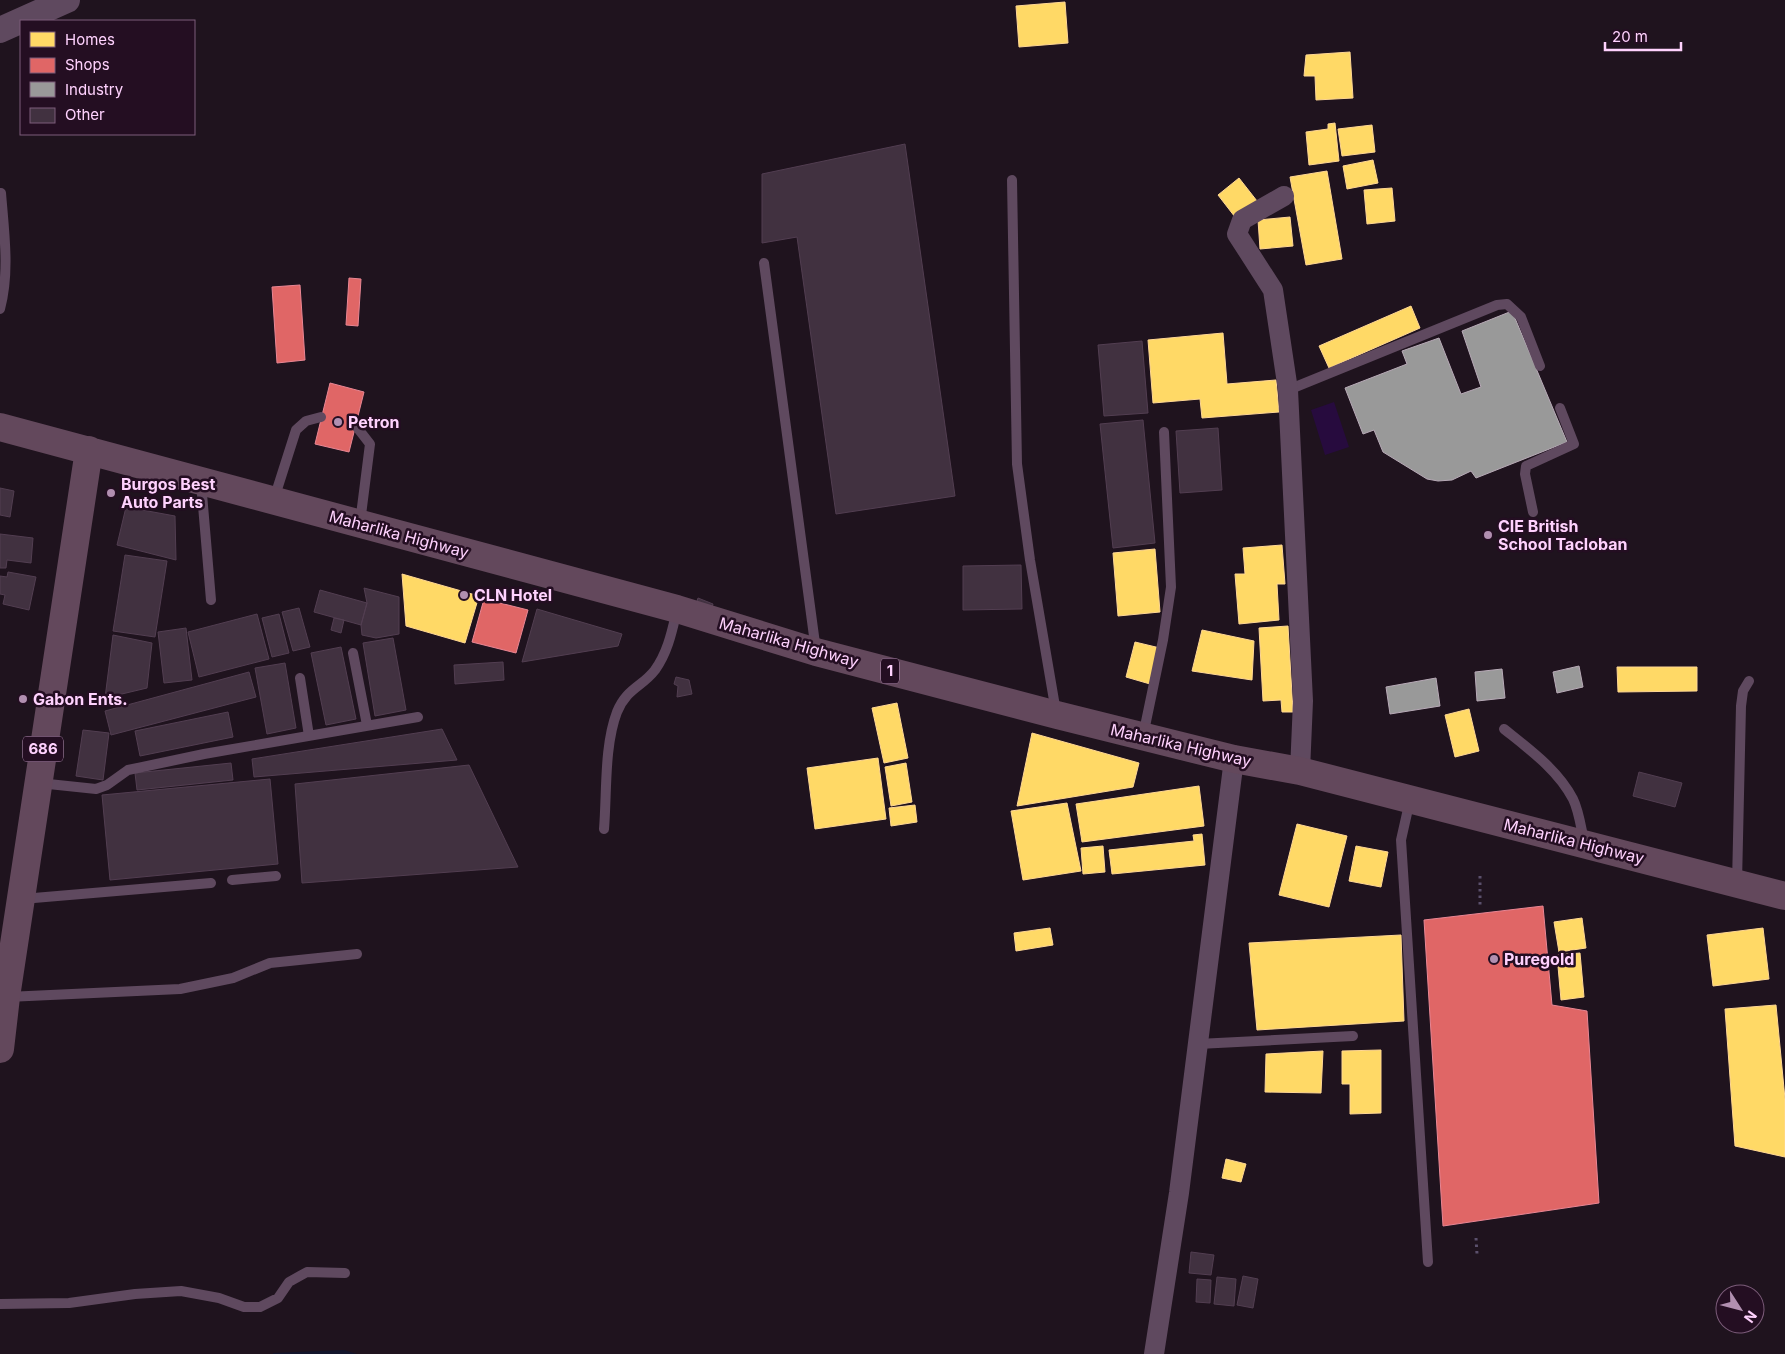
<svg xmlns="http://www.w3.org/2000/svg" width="1785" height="1354" font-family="Inter,sans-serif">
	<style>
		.green { fill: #13152c }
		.water { fill: #270b3e }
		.homes { fill: #ffd966; stroke: #ffd794 }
		.shops { fill: #e06666; stroke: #e98694 }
		.industry { fill: #999; stroke: #b8aab7 }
		.building { fill: #413140; stroke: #523e51 }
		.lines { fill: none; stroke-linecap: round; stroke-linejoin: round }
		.path { stroke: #5b506c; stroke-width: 3; stroke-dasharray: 2.5 4; stroke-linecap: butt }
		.service { stroke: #5f495f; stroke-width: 10 }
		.minor { stroke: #5f495f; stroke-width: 20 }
		.tertiary { stroke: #5f495f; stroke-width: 26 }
		.primary { stroke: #63485c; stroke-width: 28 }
		.poi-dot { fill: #b18fb0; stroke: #240e22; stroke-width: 2 }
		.labels { text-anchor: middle; stroke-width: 5; stroke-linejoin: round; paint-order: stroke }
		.shield { fill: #240e22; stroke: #bd97bc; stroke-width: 1 }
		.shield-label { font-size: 15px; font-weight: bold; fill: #ffd2fe }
		.poi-label { font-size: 16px; font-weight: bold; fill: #ffd2fe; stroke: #240e22; text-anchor: start }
		.street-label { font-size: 16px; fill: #ffd2fe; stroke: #240e22 }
	</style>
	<rect width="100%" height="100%" fill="#1f131e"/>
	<path class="green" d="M344 1350 357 1354H273V1353Z"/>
	<path class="water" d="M1334 402 1349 447 1325 455 1311 410Z"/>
	<path class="homes" d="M1065 2 1068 43 1019 47 1016 6Z
		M1350 52 1353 98 1316 100 1315 76H1304L1306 55Z
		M1335 123 1339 161 1309 165 1306 132 1328 129V124Z
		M1372 125 1375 152 1342 156 1338 129Z
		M1373 160 1378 183 1347 189 1343 166Z
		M1327 171 1342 259 1306 265 1290 177Z
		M1239 178 1257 201 1235 217 1218 195Z
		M1392 188 1395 221 1367 224 1364 190Z
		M1290 217 1293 246 1260 249 1258 220Z
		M1411 306 1420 328 1329 368 1319 346Z
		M1223 333 1227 384 1276 380 1279 412 1202 418 1200 399 1153 403 1148 340Z
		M1282 545 1285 584H1277L1279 620 1239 624 1235 574H1245L1243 548Z
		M1155 549 1160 612 1118 616 1113 553Z
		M402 574 479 596 465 643 406 626Z
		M1288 626 1293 712H1282L1281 700 1263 701 1259 628Z
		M1202 630 1254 641 1252 680 1192 671Z
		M1135 642 1160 648 1150 684 1126 677Z
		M1617 667H1697V691L1618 692Z
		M897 703 908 758 884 763 872 708Z
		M1469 709 1479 751 1455 757 1445 715Z
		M1032 733 1139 763 1133 787 1017 806Z
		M878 758 886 819 815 829 807 768Z
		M906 763 912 802 891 806 885 767Z
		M1199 786 1204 826 1082 842 1076 804Z
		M1067 803 1081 871 1023 880 1011 811Z
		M915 805 917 822 891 826 889 808Z
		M1297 824 1347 836 1329 907 1279 895Z
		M1202 834 1205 865 1112 874 1109 850 1194 841 1193 835Z
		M1103 846 1105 872 1083 874 1081 848Z
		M1356 846 1388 852 1381 887 1349 881Z
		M1582 918 1586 948 1559 952 1554 922Z
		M1050 928 1053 945 1016 951 1014 933Z
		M1763 928 1769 979 1713 986 1707 935Z
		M1401 935 1404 1021 1257 1030 1249 943Z
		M1580 953 1584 997 1561 1000 1557 955Z
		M1776 1005 1785 1099V1157L1735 1146 1725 1009Z
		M1381 1050V1113L1350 1114V1084H1342V1051Z
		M1323 1051 1321 1093 1265 1092 1266 1054Z
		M1226 1159 1246 1164 1241 1182 1222 1178Z"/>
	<path class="shops" d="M349 278 361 279 358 326 346 325Z
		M300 285 305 360 277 363 272 287Z
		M330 383 364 392 349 452 315 444Z
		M484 599 528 610 516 653 472 642Z
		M1543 906 1552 1005 1587 1011 1599 1203 1443 1226 1424 920Z"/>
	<path class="industry" d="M1512 311 1567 442 1476 478 1471 471 1452 480 1438 481 1427 479 1383 452 1374 430 1363 434 1345 388 1407 364 1402 351 1439 338 1461 394 1481 387 1462 331Z
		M1579 666 1583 687 1557 693 1553 672Z
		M1502 669 1505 698 1477 701 1475 672Z
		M1436 678 1440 706 1390 714 1386 687Z"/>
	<path class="building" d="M905 144 955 496 836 514 797 237 762 243V174Z
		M1142 341 1148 413 1104 416 1098 345Z
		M1143 420 1155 543 1113 548 1100 424Z
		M1218 428 1222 490 1180 493 1176 431Z
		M0 488 14 491 10 517 0 515Z
		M126 507 175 516 176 560 117 545Z
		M0 534 33 538 31 563 7 560 6 568H0Z
		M125 555 167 561 155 637 113 631Z
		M1021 565 1022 609 963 610V566Z
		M8 572 36 577 29 610 3 604 5 595 0 594V576L7 577Z
		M364 588 399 597V634L376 638 362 635 361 625 367 603Z
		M320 590 367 603 361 625 314 612Z
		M698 598 713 604 711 611 695 607Z
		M299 608 310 647 293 651 282 612Z
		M537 609 622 634 618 646 522 662Z
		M257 614 269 659 199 677 188 632Z
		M279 614 289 653 272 657 262 618Z
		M334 618 344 620 341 633 331 630Z
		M186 628 192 680 164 683 158 632Z
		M113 635 152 643 147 688 105 698Z
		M393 638 406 710 375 716 363 643Z
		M341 647 356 719 326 725 311 653Z
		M503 662 504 680 455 684 454 665Z
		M285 663 296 728 267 734 255 668Z
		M249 672 256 697 111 735 105 711Z
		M676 677 689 680 692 694 677 697 678 686 674 684Z
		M228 712 233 737 140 756 135 731Z
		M442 729 457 760 254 777 252 759Z
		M83 730 109 733 103 780 76 776Z
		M231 763 233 780 137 790 135 773Z
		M469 765 518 867 302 883 295 784Z
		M1639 772 1682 783 1675 807 1633 796Z
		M270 779 278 864 110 880 102 795Z
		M1191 1252 1214 1255 1211 1275 1189 1273Z
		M1243 1276 1258 1279 1253 1308 1237 1305Z
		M1217 1277 1236 1279 1234 1306 1214 1304Z
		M1197 1279 1211 1280 1210 1303 1196 1302Z"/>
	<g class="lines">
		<path class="path" d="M1480 876V908
			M1476 1238 1477 1254"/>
		<path class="service" d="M1012 180 1017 464 1030 560 1056 712
			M764 263 816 651
			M0 309C10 272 4 231 1 193
			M1288 390 1497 305 1507 304 1521 317 1540 366
			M356 426 370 444 360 523
			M201 482 211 600
			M274 499 296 430 306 421 321 417
			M1533 512 1525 474 1526 466 1574 444 1560 408
			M353 653 367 725
			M300 678 309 736
			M1504 729C1529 749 1558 770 1573 799 1579 811 1581 828 1584 841
			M1143 736 1163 640 1171 587 1164 432
			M39 783 96 789 107 785 128 770 204 754 418 717
			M1410 800 1401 840 1428 1262
			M604 829C607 793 604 746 617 712 627 688 642 687 655 670 668 652 672 631 677 610
			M232 880 276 876
			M1737 883 1741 706 1743 691 1749 681
			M22 899 211 883
			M7 997 180 989 233 978 270 963 357 954
			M1198 1044 1353 1036
			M0 1304 69 1303 135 1294 181 1291 219 1298 244 1307H260L278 1298 289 1282 307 1272 345 1273"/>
		<path class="minor" d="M1284 196 1242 220 1237 234 1273 290 1288 390 1303 701 1300 771
			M1154 1354 1179 1193 1234 759"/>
		<path class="tertiary" d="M0 30 67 0"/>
		<path class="primary" d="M0 427 677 609 816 652 1057 715 1234 759 1300 771 1785 896
			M0 1049 6 997 89 450"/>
	</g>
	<g class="poi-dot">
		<circle cx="338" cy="422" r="5"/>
		<circle cx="111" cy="493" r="5"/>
		<circle cx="1488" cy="535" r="5"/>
		<circle cx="464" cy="595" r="5"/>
		<circle cx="23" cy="699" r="5"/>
		<circle cx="1494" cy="959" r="5"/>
	</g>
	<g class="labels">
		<g class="shield">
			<rect x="881" y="658.5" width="18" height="25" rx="4"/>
			<rect x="23" y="736.5" width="40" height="25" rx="4"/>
		</g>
		<g class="shield-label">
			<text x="890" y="676">1</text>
			<text x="43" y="754">686</text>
		</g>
		<g class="poi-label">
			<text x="348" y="428">Petron</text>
			<text x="121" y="490">Burgos Best<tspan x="121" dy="18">Auto Parts</tspan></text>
			<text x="1498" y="532">CIE British<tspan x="1498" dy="18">School Tacloban</tspan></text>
			<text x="474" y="601">CLN Hotel</text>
			<text x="33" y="705">Gabon Ents.</text>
			<text x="1504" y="965">Puregold</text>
		</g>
		<g class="street-label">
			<text transform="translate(399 534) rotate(15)" y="6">Maharlika Highway</text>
			<text transform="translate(789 642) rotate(16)" y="6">Maharlika Highway</text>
			<text transform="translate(1181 745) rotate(13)" y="6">Maharlika Highway</text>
			<text transform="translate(1574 841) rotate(14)" y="6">Maharlika Highway</text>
		</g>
	</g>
	<rect x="20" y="20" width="175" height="115" fill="#240e22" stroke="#7c5c7a"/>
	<rect x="30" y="32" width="25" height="15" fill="#ffd966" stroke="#7c5c7a"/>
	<text x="65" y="45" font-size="15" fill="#ffd2fe">Homes</text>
	<rect x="30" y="58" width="25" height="15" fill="#e06666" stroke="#7c5c7a"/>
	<text x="65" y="70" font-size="15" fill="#ffd2fe">Shops</text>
	<rect x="30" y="82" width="25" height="15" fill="#999999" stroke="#7c5c7a"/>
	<text x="65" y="95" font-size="15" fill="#ffd2fe">Industry</text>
	<rect x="30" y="108" width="25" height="15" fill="#413140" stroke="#7c5c7a"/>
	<text x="65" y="120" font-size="15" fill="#ffd2fe">Other</text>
	<g transform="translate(1740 1309) rotate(126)"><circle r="24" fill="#240e22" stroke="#7c5c7a"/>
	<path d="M0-4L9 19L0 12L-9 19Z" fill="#b18fb0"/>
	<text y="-8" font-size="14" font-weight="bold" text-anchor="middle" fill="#ffd2fe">N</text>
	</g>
	<path d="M1605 42v8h76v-8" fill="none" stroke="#ffd2fe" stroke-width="2.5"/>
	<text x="1612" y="42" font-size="15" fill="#ffd2fe" stroke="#240e22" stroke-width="4" paint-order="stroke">20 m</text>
</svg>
